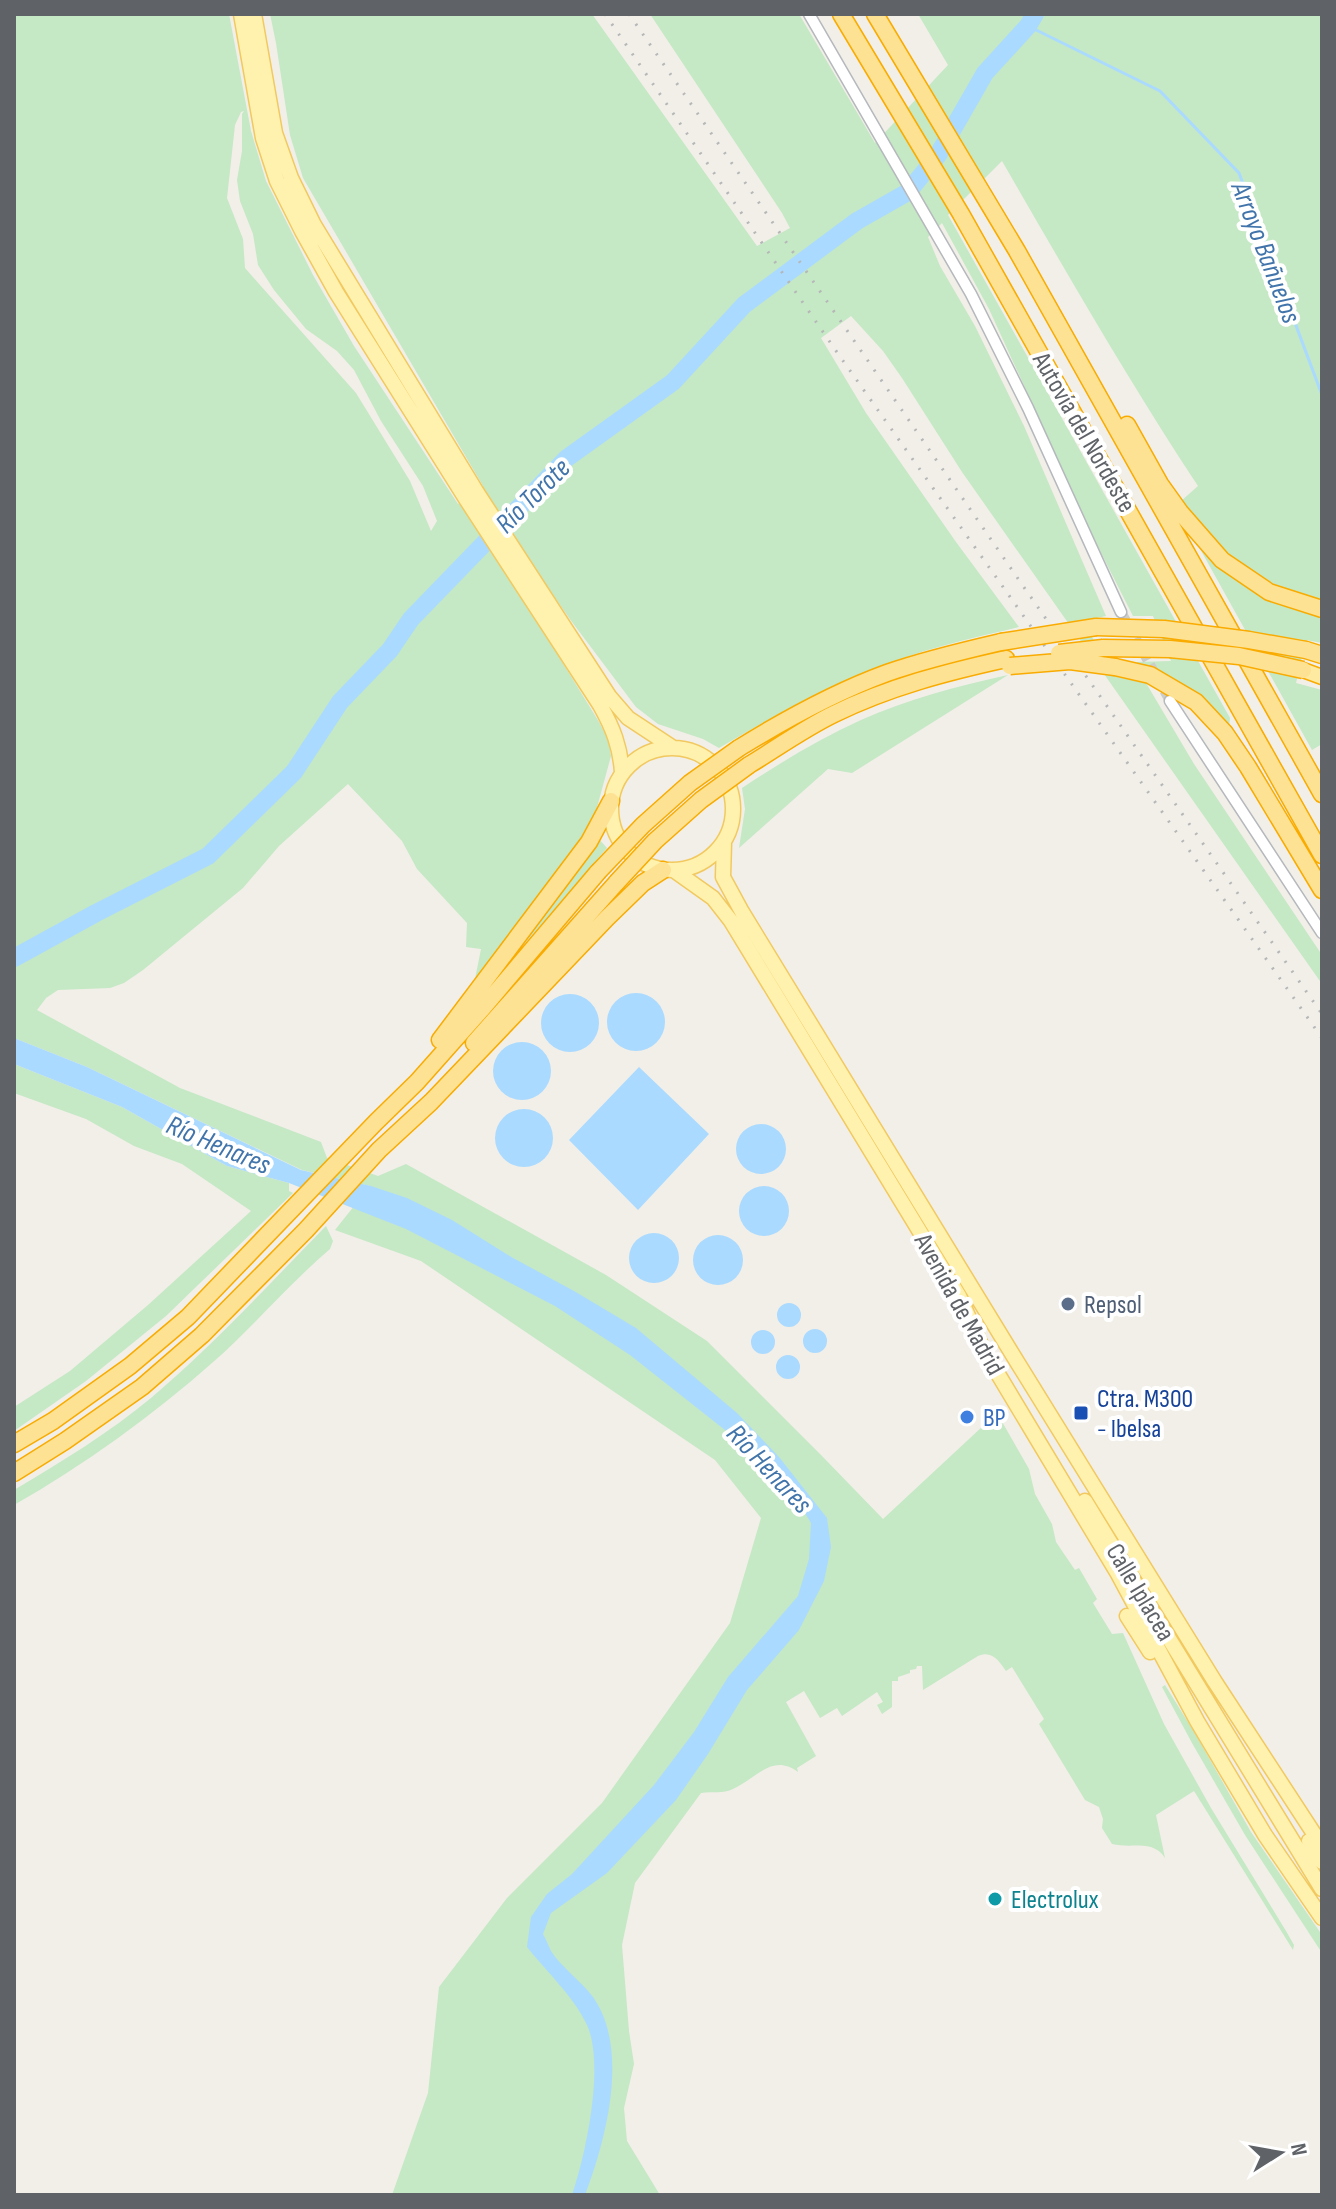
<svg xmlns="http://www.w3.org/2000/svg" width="1336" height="2209" font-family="'Sofia Sans Condensed',sans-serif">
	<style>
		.green { fill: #c5e8c5; fill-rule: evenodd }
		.water { fill: #aadaff }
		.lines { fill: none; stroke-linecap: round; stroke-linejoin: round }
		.stream { stroke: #aadaff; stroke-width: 3 }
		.river { stroke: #aadaff; stroke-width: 18 }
		.tertiary-tunnel { stroke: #ccccc8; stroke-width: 10; stroke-dasharray: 10 5; stroke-linecap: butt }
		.tertiary-casing { stroke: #b5b8bc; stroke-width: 13 }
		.primary-casing { stroke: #f2c960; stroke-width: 17 }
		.trunk-casing { stroke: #f9ab00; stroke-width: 17 }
		.motorway-casing { stroke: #f9ab00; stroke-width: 19 }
		.tertiary { stroke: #fff; stroke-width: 10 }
		.primary { stroke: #fff2af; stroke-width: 14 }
		.trunk { stroke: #feeaa1; stroke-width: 14 }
		.motorway { stroke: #fde293; stroke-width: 16 }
		.rail { stroke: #b6b7b8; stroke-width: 3; stroke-dasharray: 2 10; stroke-linecap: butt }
		.motorway-bridge-casing { stroke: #f9ab00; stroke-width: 19; stroke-linecap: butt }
		.motorway-bridge { stroke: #fde293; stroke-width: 16 }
		.service-dot { fill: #5c6f8a; stroke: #fff; stroke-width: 3 }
		.transit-dot { fill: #1a4fb4; stroke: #fff; stroke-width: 3 }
		.shop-dot { fill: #3f7fe0; stroke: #fff; stroke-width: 3 }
		.culture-dot { fill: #0f9aa8; stroke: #fff; stroke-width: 3 }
		.labels { text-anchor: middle; stroke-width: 8; stroke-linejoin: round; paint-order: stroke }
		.street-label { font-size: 26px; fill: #5f6368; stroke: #fff }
		.service-label { font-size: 26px; fill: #4e5e75; stroke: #fff; text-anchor: start }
		.transit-label { font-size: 26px; fill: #164399; stroke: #fff; text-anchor: start }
		.shop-label { font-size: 26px; fill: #366cbe; stroke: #fff; text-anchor: start }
		.culture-label { font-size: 26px; fill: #0d838f; stroke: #fff; text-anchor: start }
		.water-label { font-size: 28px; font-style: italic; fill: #4174aa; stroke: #fff }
	</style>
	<rect width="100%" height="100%" fill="#f1efe8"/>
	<path class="green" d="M14 14H229L251 131 266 181 313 275 354 346 458 504 483 486 303 178 290 135 276 43 270 14H592L757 246 790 228 782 213 650 14H799L875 143 948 65 918 14H1322V604L1290 594 1236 560 1203 532 1180 502 1198 486C1128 380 1065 270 1002 161L948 215 1230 718 1229 726 1197 697 1171 678 1136 662 1171 661 1153 616H1133L1096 543 989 309 942 223 928 237 940 266 975 326 1024 426 1106 616 1082 621 1117 677 1146 683 1194 764 1322 955V984L962 472 902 378 883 351 851 316 821 338 866 413 956 542 1019 627C978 637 935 646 895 661 832 683 776 715 719 748L703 739 658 724 636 707 572 622 530 562 526 603 599 722 609 741 611 756 593 822 561 872 483 975 475 979 481 949 466 947 467 923 417 869 402 841 348 784 279 846 243 888 143 970 124 983 110 988 58 990 46 998 37 1010 180 1088 321 1142 327 1158 378 1176 406 1164 606 1275 707 1341 822 1456 883 1519 997 1413 1029 1469 1035 1494 1052 1524 1056 1542 1075 1570 1079 1568 1097 1599 1093 1603 1112 1634 1123 1633 1164 1724 1211 1808 1286 1931 1294 1945 1293 1950 1194 1791 1156 1815 1165 1858C1153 1839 1131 1849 1112 1844L1102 1828 1103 1819 1099 1807 1085 1800 1039 1724 1044 1719 1012 1667 1006 1671C999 1661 992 1650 978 1656L923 1690 922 1666H917L916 1669 910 1670V1673L898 1677V1681H892V1707L882 1714 877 1705 883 1702 877 1692 842 1716 837 1708 820 1718 804 1691 786 1702 816 1756 797 1768 798 1772C772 1753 757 1778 733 1789 723 1794 712 1791 701 1793L635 1883 622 1945 629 2031 634 2064 624 2108 627 2141 660 2195H392L428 2093 439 1987 507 1898 602 1803 730 1623 761 1518 715 1460 421 1261 335 1230 370 1186 302 1170 87 1067 14 1038ZM244 111 242 114V151L237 180 240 201 253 234 258 265 274 290 306 329 337 351 354 370 381 421 423 486 437 521 431 531 410 481 356 393 245 268 243 239 227 198 235 125 241 112Z
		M1194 538 1322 616V643L1306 640 1296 683 1322 690V744L1312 750Z
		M1008 675 852 773 828 769 739 848 745 809 742 788C780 763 819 739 861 720 908 699 958 686 1008 675Z
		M597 837 607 848 490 984Z
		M14 1064 122 1107 227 1166 289 1183V1191L293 1193 166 1316 86 1381 14 1431V1407L70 1371 148 1305 251 1211 182 1164 134 1146 86 1119 14 1093Z
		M326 1226 333 1241 330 1249C288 1285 253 1327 212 1363 151 1417 84 1465 14 1505V1490C61 1462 109 1433 151 1398 214 1345 269 1284 326 1226Z
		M1165 1685 1196 1735 1251 1832 1322 1935V1953L1245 1835 1192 1743 1162 1687Z"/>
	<path class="water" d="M607 1022a29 29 0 1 1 58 0a29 29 0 1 1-58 0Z
		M541 1023a29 29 0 1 1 58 0a29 29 0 1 1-58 0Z
		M14 1038 87 1067 301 1170 371 1186 407 1198 452 1220 513 1258 574 1291 636 1328 737 1413 779 1457 827 1518 831 1547 824 1581 799 1630 747 1690 708 1754 676 1800 607 1873 551 1913 543 1934C546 1939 548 1945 551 1951 561 1967 581 1981 593 1997 630 2049 606 2140 585 2195H572C586 2154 605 2065 587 2025 575 1998 546 1971 527 1947L531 1917 547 1894 572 1874 654 1785 694 1732 728 1677 798 1596 809 1559 811 1523 794 1495 744 1445 630 1355 555 1306 406 1229 289 1183 227 1166 122 1107 14 1064Z
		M493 1071a29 29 0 1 1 58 0a29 29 0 1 1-58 0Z
		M639 1067 709 1134 638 1210 569 1140Z
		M495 1138a29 29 0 1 1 58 0a29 29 0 1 1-58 0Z
		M736 1149a25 25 0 1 1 50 0a25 25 0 1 1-50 0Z
		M739 1211a25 25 0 1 1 50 0a25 25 0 1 1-50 0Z
		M629 1258a25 25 0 1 1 50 0a25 25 0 1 1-50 0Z
		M693 1260a25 25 0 1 1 50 0a25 25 0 1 1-50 0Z
		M777 1315a12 12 0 1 1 24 0a12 12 0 1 1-24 0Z
		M803 1341a12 12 0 1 1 24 0a12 12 0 1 1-24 0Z
		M751 1342a12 12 0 1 1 24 0a12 12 0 1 1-24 0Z
		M776 1367a12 12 0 1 1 24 0a12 12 0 1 1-24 0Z"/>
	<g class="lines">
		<path class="stream" d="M1028 26 1160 91 1239 173 1322 395"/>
		<path class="river" d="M14 958 96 913 208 856 294 772 340 702 390 650 411 619 567 458 673 382 744 305 857 221 908 192 938 155 985 73 1028 26 1035 14"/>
		<path class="tertiary-tunnel" d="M1121 612 1170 701"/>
		<g class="tertiary-casing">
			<path id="tertiary" d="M809 14 971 294 1028 408 1121 612
				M1170 701 1322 933"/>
		</g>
		<g class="primary-casing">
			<path id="primary" d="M241 14 263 138 277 181 302 231 336 292 466 499 600 705C613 728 620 746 622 772
				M254 14 275 133 291 178 314 225 476 491 609 696 628 718 672 747
				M611 809a61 61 0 1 1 122 0a61 61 0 1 1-122 0Z
				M724 842 723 877 742 912 1019 1365 1215 1682 1322 1846
				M675 871 713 898 731 921 959 1296 983 1349 1118 1574 1197 1721 1265 1835 1322 1918
				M1085 1501 1322 1889
				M1127 1616 1150 1652
				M1309 1841 1322 1862"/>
		</g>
		<g class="trunk-casing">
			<path id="trunk" d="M1303 670 1322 677"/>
		</g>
		<g class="motorway-casing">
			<path id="motorway" d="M841 14 961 214 1322 855
				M875 14 1017 251 1322 794
				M1127 425 1160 484 1180 512 1222 560 1269 592 1322 609
				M1096 627 1164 629
				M1103 648 1170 649
				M1306 650 1322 655
				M1115 667 1150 675 1196 702 1225 733 1248 767 1322 890
				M739 748C786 719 835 692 887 673 924 660 962 651 1001 642
				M749 765C777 748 805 728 834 714 889 687 947 672 1006 659
				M440 1040 589 842 611 801
				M474 1043 617 882
				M14 1444 53 1421 130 1366 188 1317 376 1122 417 1082 481 1010 598 872
				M14 1473 65 1441 142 1387 202 1335 306 1230 379 1150 431 1102 607 918 643 883 663 870"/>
		</g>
		<use href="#tertiary" class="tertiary"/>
		<use href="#primary" class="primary"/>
		<use href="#trunk" class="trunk"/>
		<use href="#motorway" class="motorway"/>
		<path class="rail" d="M605 14 834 348 1322 1038
			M629 14 1021 583 1322 1014"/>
		<g class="motorway-bridge-casing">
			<path id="motorway-bridge" d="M1164 629 1249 640 1306 650
				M1001 642 1096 627
				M1170 649 1239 656 1303 670
				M1059 653 1103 648
				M1010 666 1070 661 1115 667
				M598 872 643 825 690 783 739 748
				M617 882 655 841 701 800 749 765"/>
		</g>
		<use href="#motorway-bridge" class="motorway-bridge"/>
	</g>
	<circle class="service-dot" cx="1068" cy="1304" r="8"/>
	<rect class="transit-dot" x="1073" y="1405" width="16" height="16" rx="4"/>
	<circle class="shop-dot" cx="967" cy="1417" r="8"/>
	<circle class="culture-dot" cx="995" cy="1899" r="8"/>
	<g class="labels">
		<g class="street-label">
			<text transform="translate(1085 432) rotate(60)" y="9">Autovía del Nordeste</text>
			<text transform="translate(960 1304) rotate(61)" y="9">Avenida de Madrid</text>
			<text transform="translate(1141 1592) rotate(59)" y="9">Calle Iplacea</text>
		</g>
		<g class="service-label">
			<text x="1084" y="1313">Repsol</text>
		</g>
		<g class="transit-label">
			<text x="1097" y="1407">Ctra. M300<tspan x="1097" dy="30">- Ibelsa</tspan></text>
		</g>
		<g class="shop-label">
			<text x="983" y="1426">BP</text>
		</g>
		<g class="culture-label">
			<text x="1011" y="1908">Electrolux</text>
		</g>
		<g class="water-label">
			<text transform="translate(1267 252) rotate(69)" y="10">Arroyo Bañuelos</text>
			<text transform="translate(532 495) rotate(-45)" y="10">Río Torote</text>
			<text transform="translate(219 1144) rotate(23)" y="10">Río Henares</text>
			<text transform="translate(770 1468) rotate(47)" y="10">Río Henares</text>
		</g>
	</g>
	<rect width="1336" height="2209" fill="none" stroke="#5f6368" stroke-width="32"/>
	<g transform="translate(1280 2153) rotate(79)" stroke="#ffffff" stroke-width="6" paint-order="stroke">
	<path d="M0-6L14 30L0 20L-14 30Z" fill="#5f6368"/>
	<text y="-12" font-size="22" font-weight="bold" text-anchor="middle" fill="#5f6368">N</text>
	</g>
</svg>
